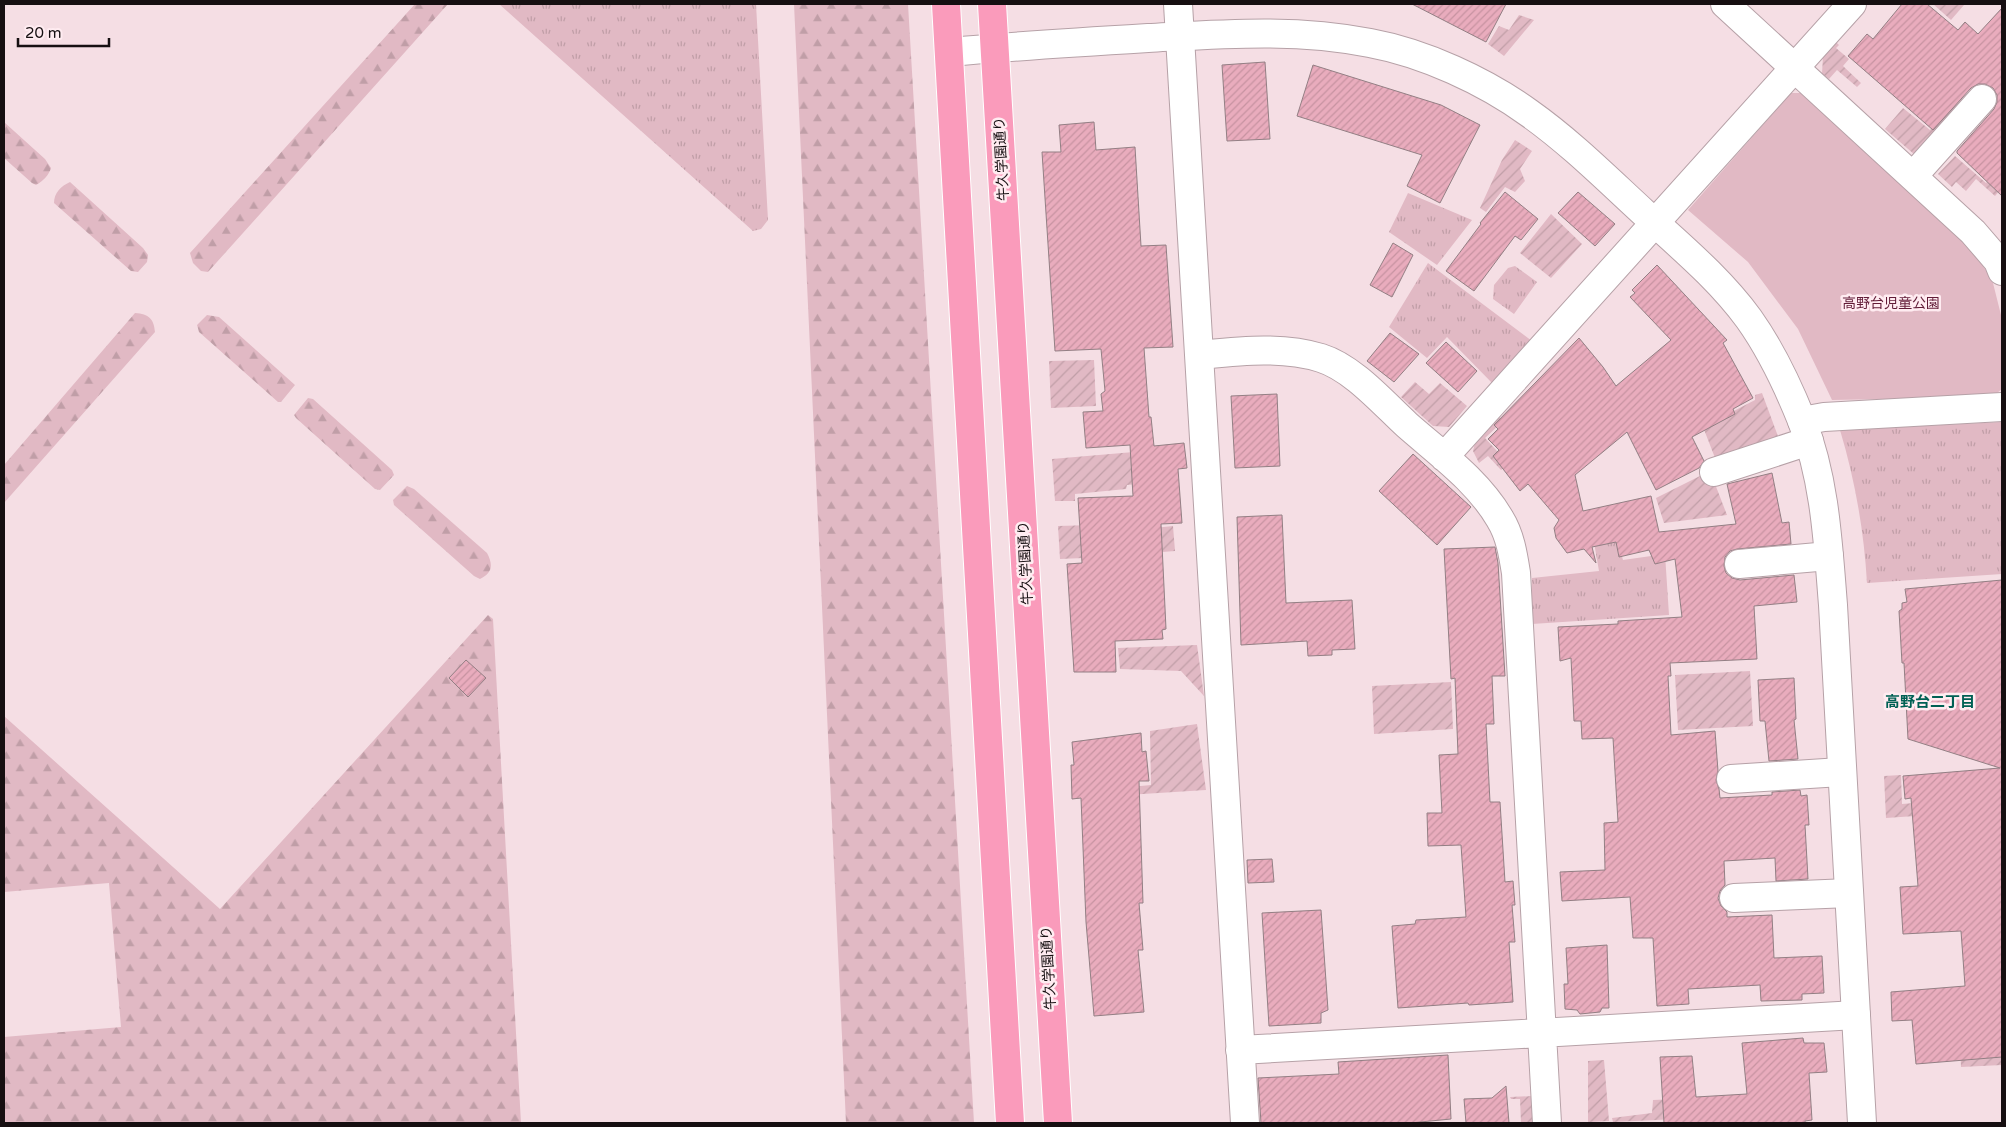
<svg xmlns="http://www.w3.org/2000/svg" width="2006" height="1127" font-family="'Varela Round','Noto Sans JP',sans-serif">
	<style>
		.grass { fill: url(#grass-tufts) }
		.forest { fill: url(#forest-firs) }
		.park { fill: #e1b9c4 }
		.garden { fill: url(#garden-furrows) }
		.building { fill: url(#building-hatch); stroke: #937f84 }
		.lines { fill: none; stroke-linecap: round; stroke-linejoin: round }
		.minor-casing { stroke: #b6a1a7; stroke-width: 30 }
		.tertiary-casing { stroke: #b6a1a7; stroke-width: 30 }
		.trunk-casing { stroke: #fff; stroke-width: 30 }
		.minor { stroke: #fff; stroke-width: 28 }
		.tertiary { stroke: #fff; stroke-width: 28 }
		.trunk { stroke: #fa9bbb; stroke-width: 28 }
		.labels { text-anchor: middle; stroke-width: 5; stroke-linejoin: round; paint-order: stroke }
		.street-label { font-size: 14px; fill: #160f11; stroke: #ffecf1 }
		.park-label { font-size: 14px; fill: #611b37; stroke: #ffecf1 }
		.neighbourhood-label { font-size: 15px; font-weight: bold; fill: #006054; stroke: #ffecf1 }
	</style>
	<defs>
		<pattern id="grass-tufts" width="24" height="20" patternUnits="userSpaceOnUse" patternTransform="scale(1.25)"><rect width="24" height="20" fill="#e1b9c4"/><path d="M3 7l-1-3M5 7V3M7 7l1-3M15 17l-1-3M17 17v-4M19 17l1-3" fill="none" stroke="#c09ea7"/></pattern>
		<pattern id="forest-firs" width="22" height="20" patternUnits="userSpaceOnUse" patternTransform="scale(1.25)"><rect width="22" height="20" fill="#e1b9c4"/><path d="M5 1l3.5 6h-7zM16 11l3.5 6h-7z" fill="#c09ea7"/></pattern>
		<pattern id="garden-furrows" width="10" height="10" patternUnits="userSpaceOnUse" patternTransform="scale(1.25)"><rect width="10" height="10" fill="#e1b9c4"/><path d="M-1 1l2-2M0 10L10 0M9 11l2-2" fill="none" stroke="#c09ea7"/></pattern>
		<pattern id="building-hatch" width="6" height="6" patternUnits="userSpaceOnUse" patternTransform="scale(1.25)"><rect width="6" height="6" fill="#e9acbd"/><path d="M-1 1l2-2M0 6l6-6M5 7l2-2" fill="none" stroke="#c793a1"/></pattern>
	</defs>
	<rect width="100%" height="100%" fill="#f5dee4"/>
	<path class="grass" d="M499 4H756L768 220 761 229 753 231Z
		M1408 193 1472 220 1437 265 1389 232Z
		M1428 263 1532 341 1493 384 1447 337 1427 358 1389 327Z
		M1515 266 1537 282 1514 314 1493 299 1494 285 1508 268Z
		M2002 422V574L1867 583C1864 531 1855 480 1840 430Z
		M1613 528 1623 560 1665 554 1669 615 1532 624V578L1599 571 1592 531Z"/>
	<path class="forest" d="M415 4H448L208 272 201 271 193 263 190 253Z
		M794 4H908L974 1123H846Z
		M4 122 45 159 51 168C49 175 43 181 36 185L32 183 4 158Z
		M70 182 143 248 148 255 147 262 138 272 131 271 54 203C54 193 61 186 70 182Z
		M135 313C149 314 154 319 155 332L4 503V465Z
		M207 315 219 317 295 385 281 402H278L199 332 197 325Z
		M308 398 313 399 392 470 394 475 380 490 375 489 296 418 294 415Z
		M407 486 414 489 487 553C493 564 493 573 480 579L474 576 394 505 393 500Z
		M488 615 493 619 521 1123H4V1037L121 1027 109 883 4 892V716L220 909Z"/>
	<path class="park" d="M1791 93H1807L1970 247 1992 279 2002 319V389L1992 397 1832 400 1798 329 1748 262 1688 210Z"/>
	<path class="garden" d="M1933 4H1963L1964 5 1951 20Z
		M1519 15 1534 20 1504 56 1488 44 1499 26 1509 30Z
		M1836 42 1839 45 1836 48 1849 59 1843 66 1861 83 1857 87 1837 70 1829 79 1822 74 1823 56Z
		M1959 96 1963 99 1915 155 1885 129 1903 108 1930 130Z
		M1515 140 1532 151 1520 169 1525 181 1515 192 1505 187 1486 212 1480 208 1502 160Z
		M1955 156 1986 183 2002 165V188L1995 196 1976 179 1966 191 1956 182 1952 187 1938 174Z
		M1551 214 1582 244 1551 278 1520 253Z
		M1094 360 1096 406 1051 408 1049 361Z
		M1415 382 1429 394 1440 383 1467 406 1449 427 1433 426 1401 397Z
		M1762 393 1779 439 1717 463 1703 427 1755 400V395Z
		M1499 417 1503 421 1485 438 1509 464 1501 470 1488 456 1479 463 1473 451 1475 443Z
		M1157 450 1160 482 1127 485 1126 489 1075 494V501H1055L1052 459Z
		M1710 471 1727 515 1664 523 1656 498Z
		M1128 524 1130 556 1060 559 1058 526Z
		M1173 526 1175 551 1137 554 1135 530Z
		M1197 645 1204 696 1181 671 1120 669 1118 648Z
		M1750 671 1753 726 1678 730 1675 675Z
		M1451 682 1453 729 1374 734 1372 686Z
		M1197 724 1206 790 1111 796 1110 789 1151 785 1150 731Z
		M1901 775 1902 804 1914 803 1915 816 1886 818 1884 776Z
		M1959 1020 1969 1049 2002 1048V1065L1961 1067Z
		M1604 1060 1609 1121 1588 1122V1061Z
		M1533 1096 1534 1123H1521L1520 1099H1511L1510 1097Z
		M1698 1098 1700 1118 1613 1122 1612 1118 1652 1113 1653 1100Z"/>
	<path class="building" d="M1412 4H1506L1486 42Z
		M1902 4H1927L1958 30 1965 22 1978 34 2002 8V196L1957 153V151L1994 109 1997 102V95L1993 88 1985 84H1978L1971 88 1933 130 1848 56 1867 34 1873 39Z
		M1265 62 1270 139 1227 141 1222 65Z
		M1313 65 1441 105 1480 125 1440 203 1407 186 1422 155 1297 116Z
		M1094 122 1096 150 1135 147 1141 246 1166 245 1173 347 1144 348 1149 417H1151L1154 446 1184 443 1187 468 1178 469 1182 523 1161 524 1166 629 1162 630 1163 639 1115 641 1116 672H1074L1067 564 1082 563 1078 498 1133 496 1130 445 1086 448 1083 412 1103 411 1101 394 1105 391 1101 349 1055 351 1042 152H1061L1059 125Z
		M1505 192 1538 219 1521 240 1515 236 1474 291 1446 271 1481 224 1480 223Z
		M1578 192 1615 224 1595 246 1558 213Z
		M1393 243 1413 255 1392 297 1370 285Z
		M1657 265 1727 340 1723 343 1753 398 1733 409 1735 414 1692 437 1704 461 1699 468 1656 490 1627 432 1575 475 1583 511 1651 496 1659 532 1736 524 1727 484 1772 473 1782 523 1789 522 1791 544 1737 549 1730 551 1725 557 1724 566 1726 573 1732 578 1740 580 1794 575 1797 602 1754 606 1757 659 1670 663 1671 676H1668L1671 735 1715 731 1718 771 1716 780 1719 789 1720 798 1772 795V792L1800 790 1801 796 1807 795 1809 825H1805L1808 879 1776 881 1775 858 1724 861 1725 885 1720 891 1718 898 1721 906 1727 912V917L1772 915 1774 958 1822 956 1824 993 1802 994V1000L1761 1001 1760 985 1688 989 1689 1004 1657 1006 1653 938H1633L1630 897 1562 901 1560 872 1605 870 1604 823 1618 822 1613 738 1582 739 1581 721H1574L1571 658 1560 661 1558 627 1618 624V621L1682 617 1675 559 1655 564 1649 550 1619 557 1616 542 1592 547 1596 563 1584 549 1567 553 1556 538 1554 528 1559 520 1528 484 1520 491 1493 456 1499 450 1488 439 1498 429 1494 425 1579 338 1603 367 1616 386 1671 340 1630 297 1635 293 1632 290Z
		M1390 333 1419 354 1394 382 1367 361Z
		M1446 342 1477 371 1458 392 1426 363Z
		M1277 394 1280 466 1235 468 1231 396Z
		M1413 454 1471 507 1437 545 1379 491Z
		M1282 515 1286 603 1352 600 1355 649 1332 650V655L1308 656 1307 641 1241 645 1237 517Z
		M1495 547 1498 563 1505 676H1492L1494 724H1486L1490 802H1500L1505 882 1513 881 1515 905H1512L1515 942H1509L1513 1002 1469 1005 1468 1003 1398 1008 1392 926 1415 924 1416 920 1466 917 1461 845 1428 846 1427 813H1442L1439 755 1458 754 1455 678 1451 679 1444 549Z
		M2002 580V1057L1916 1064 1912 1020 1892 1021 1891 992 1965 986 1961 931 1903 934 1900 887 1918 886 1911 798 1905 799 1903 776 2000 768 1908 739 1904 663H1902L1899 611 1902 609V603L1907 602 1905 589Z
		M466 660 486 678 468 697 449 678Z
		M1794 678 1796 719 1794 720 1798 759 1769 761 1765 721H1760L1758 680Z
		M1141 733 1142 752 1146 751 1149 781H1139L1143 903H1139L1143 950H1138L1144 1012 1094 1016 1086 922 1081 798 1072 799 1071 765H1074L1072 742Z
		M1272 859 1274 882 1248 883 1247 860Z
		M1321 910 1328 1010 1321 1013V1023L1269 1026 1262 913Z
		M1607 945 1609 1008H1602L1600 1012 1580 1014 1577 1010 1565 1009 1564 984H1568L1566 948Z
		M1803 1038 1804 1043H1824L1827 1072 1809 1073 1812 1120 1805 1121V1123H1664L1660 1057 1692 1056 1696 1097 1747 1094 1742 1043Z
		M1448 1055 1451 1119 1410 1123H1261L1258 1078 1339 1074 1338 1062Z
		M1506 1086 1509 1123H1466L1464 1099 1492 1098Z"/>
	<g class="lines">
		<g class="minor-casing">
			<path id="minor" d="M1178 4 1245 1123
				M1725 4 1973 232 1998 261 2002 271
				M1913 176 1982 99
				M1200 355C1240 351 1282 346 1321 358 1353 368 1383 403 1407 425 1440 454 1478 481 1500 519 1510 535 1513 554 1516 573L1547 1123
				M1802 421 1824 417 2002 407
				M1444 457 1852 4
				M1714 472 1809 441
				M1739 564 1829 556
				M1731 779 1841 772
				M1734 898 1849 893
				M1240 1050 1856 1015"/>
		</g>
		<g class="tertiary-casing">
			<path id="tertiary" d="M949 52C1015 46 1081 42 1148 38 1223 34 1296 28 1370 43 1424 53 1485 81 1529 113 1570 142 1606 178 1643 212 1680 246 1719 278 1749 319 1771 350 1788 386 1802 421 1825 479 1828 543 1833 605L1862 1123"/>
		</g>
		<g class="trunk-casing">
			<path id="trunk" d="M946 4 1010 1123
				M992 4 1058 1123"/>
		</g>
		<use href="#minor" class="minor"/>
		<use href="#tertiary" class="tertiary"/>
		<use href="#trunk" class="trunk"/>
	</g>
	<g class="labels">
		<g class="street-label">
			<text transform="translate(1001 159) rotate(-93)" y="5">牛久学園通り</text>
			<text transform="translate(1025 563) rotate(-93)" y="5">牛久学園通り</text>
			<text transform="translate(1048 968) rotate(-93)" y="5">牛久学園通り</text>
		</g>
		<g class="park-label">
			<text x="1891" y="308">高野台児童公園</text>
		</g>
		<g class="neighbourhood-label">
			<text x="1930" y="707">高野台二丁目</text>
		</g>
	</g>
	<rect width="2006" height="1127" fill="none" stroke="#160f11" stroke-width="10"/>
	<path d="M18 38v8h91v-8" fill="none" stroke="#160f11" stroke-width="2.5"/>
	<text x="25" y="38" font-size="15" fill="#160f11" stroke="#ffecf1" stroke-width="4" paint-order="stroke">20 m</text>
</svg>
